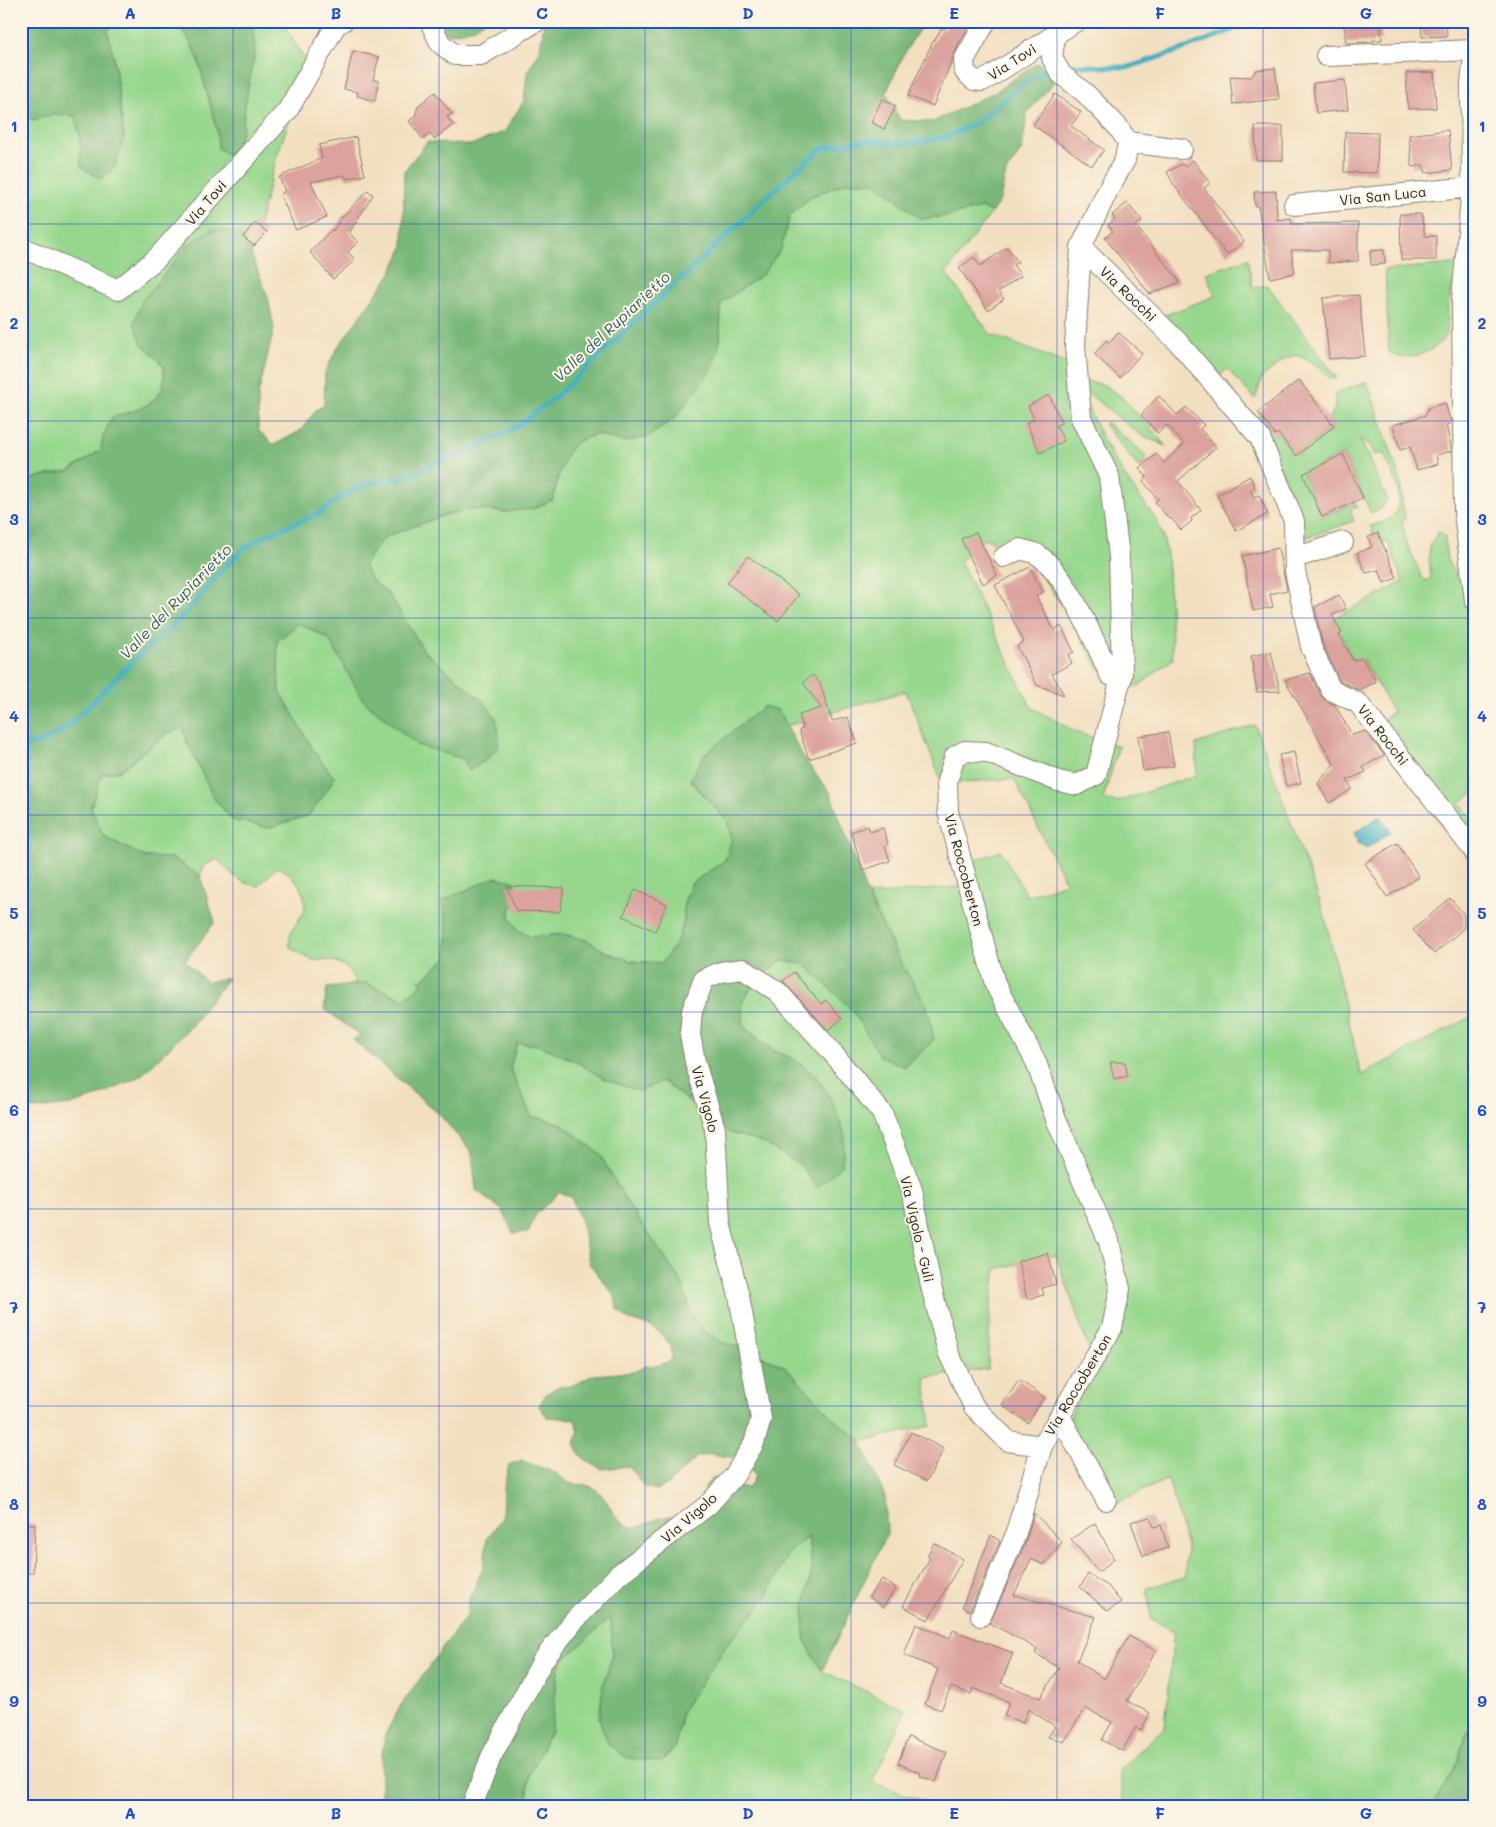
<svg xmlns="http://www.w3.org/2000/svg" width="1496" height="1827" font-family="Mali,sans-serif">
	<style>
		.green { fill: #96d78d; stroke: #597a54 }
		.forest { fill: #78b878; stroke: #4a6a4a }
		.water { fill: #44b1c2; stroke: #30666f }
		.lines { fill: none; stroke-linecap: round; stroke-linejoin: round }
		.stream { stroke: #44b1c2; stroke-width: 5 }
		.building { fill: #dca29d }
		.minor-casing { stroke: #877e6e; stroke-width: 22 }
		.minor { stroke: #fff; stroke-width: 20 }
		.grid { fill: none; stroke: #1d4ed8; stroke-width: 1; stroke-opacity: 0.55 }
		.labels { text-anchor: middle; stroke-width: 4; stroke-linejoin: round; paint-order: stroke }
		.street-label { font-size: 14px; fill: #1c1c1c; stroke: #fcf5e5 }
		.water-label { font-size: 15px; font-style: italic; fill: #2e5f67; stroke: #fcf5e5 }
		.neatline { fill: none; stroke: #1d4ed8; stroke-width: 2 }
		.grid-label { font-size: 16px; text-anchor: middle; font-weight: bold; fill: #1d4ed8 }
	</style>
	<rect width="100%" height="100%" fill="#fcf5e5"/>
	<filter id="ink" filterUnits="userSpaceOnUse"><feTurbulence type="fractalNoise" baseFrequency=".02" numOctaves="2"/><feDisplacementMap in="SourceGraphic" scale="10" xChannelSelector="R" yChannelSelector="G"/><feConvolveMatrix kernelMatrix="1 2 1 2 8 2 1 2 1" color-interpolation-filters="sRGB"/></filter>
	<filter id="wash" filterUnits="userSpaceOnUse"><feTurbulence type="fractalNoise" baseFrequency=".0096" numOctaves="4" result="noise"/><feDisplacementMap in="SourceGraphic" scale="20" xChannelSelector="R" yChannelSelector="G"/><feGaussianBlur stdDeviation="1.12" result="paint"/><feColorMatrix in="noise" values="0 0 0 0 0 0 0 0 0 0 0 0 0 0 0 0 0 1.4 0 .05"/><feComposite in="paint" operator="in"/></filter>
	<g filter="url(#wash)">
		<rect width="100%" height="100%" fill="#f2dfc0"/>
		<path class="green" d="M113 21H173L186 35 197 55 217 131 218 148 242 132 245 105 255 51 252 21H282L309 67 277 155 251 254 242 236 142 344 164 366C164 372 165 383 162 389 152 408 131 412 112 418L103 437 101 450 69 471 38 477 21 484V111L33 120 54 114 75 116 80 136 81 166 124 137 114 59 108 32Z
			M847 182H875L921 219 946 216 981 208 992 212 946 273 990 334 1067 364 1101 436 1125 477 1157 521 1163 536 1167 555 1173 659 1137 687 1121 681 1099 669 1064 608 1029 559 985 538 960 561 1031 707 1076 732 1119 746 1103 799 1117 802 1197 775 1196 744 1255 725 1324 913 1361 1075 1475 1015V1724L1466 1735 1458 1762 1433 1806H1124L1119 1770 1165 1727 1174 1631 1151 1619 1147 1588 1185 1577 1187 1546 1168 1479 1114 1504 1067 1424 1094 1364 1056 1255 996 1269 990 1313 988 1369 925 1378 931 1426 861 1441 834 1419 786 1367 742 1348 724 1343 708 1334 693 1320 682 1283 628 1204 599 1153 562 1124 531 1116 510 1068 517 1043 539 1045 577 1062 606 1080 663 1081 728 1132 764 1143 801 1165 817 1188 794 1059 772 1050 744 1027 742 1003 754 983 782 960 804 964 854 1011 880 1056 934 1040 927 1006 900 961 868 895 969 886 971 862 1001 851 1027 896 1066 883 1014 779 942 783 906 691 786 726 778 710 690 780 727 821 732 839 726 860 691 884 684 903V922L676 943 662 963 631 961 606 952 587 940 563 934 531 937 518 930 510 918V909L442 901 447 926V957L421 981 424 983 404 999 365 983 356 984C350 969 343 962 326 960 322 960 318 961 314 960 304 958 297 951 289 946L291 932 305 910 304 896 298 883 289 873 277 867 259 886C236 883 233 873 216 859L204 866 200 876 172 858 145 857 103 836 91 807 102 774 119 771 166 734 183 727 187 742 214 798 232 820 334 778 313 750 279 689 277 641 299 623 329 639 363 700 417 745 465 759 483 701 424 651 389 594 371 580 363 565 377 545 387 536 445 515 472 509 505 512 553 500 558 477 567 454 576 442 596 434 623 442 647 437 675 418 720 341 721 303 763 274 781 249 790 215 812 196Z
			M1248 259 1253 288 1267 285 1337 378 1331 379 1312 362 1296 355 1285 359 1262 377 1256 397 1254 398 1227 369 1212 382 1155 319 1215 296 1206 273Z
			M1463 263C1458 274 1451 287 1449 299 1446 311 1450 323 1446 334 1441 349 1410 362 1396 356 1393 355 1391 353 1389 352L1385 270Z
			M1085 381 1104 385 1122 397 1166 446 1139 434 1087 392Z
			M1367 382 1399 475 1405 520 1402 522 1406 541 1422 578 1427 581 1431 579 1429 556 1430 545 1438 533 1441 532 1445 536C1445 544 1445 558 1450 566 1453 571 1456 570 1456 577H1471L1475 606V781L1471 784 1475 788V792L1459 803 1475 820V867L1436 817 1384 718 1393 712 1363 659 1353 660C1345 646 1341 632 1334 618L1403 582 1388 541 1378 544 1370 526C1377 524 1386 522 1392 517 1409 500 1391 470 1383 453L1374 455 1371 446 1360 439 1387 499 1382 508 1371 513 1343 454 1303 474 1322 517 1355 503 1357 507 1350 510 1354 521 1305 538 1281 467 1256 418 1260 415 1275 435 1278 433 1296 456 1334 427 1328 419C1336 409 1337 405 1334 393Z
			M1106 422 1140 450 1147 459 1139 468 1105 425Z
			M808 1536 812 1569 804 1611 805 1641 822 1671 906 1710 872 1782 936 1806H527L529 1775 551 1731 559 1664 611 1617 612 1657 603 1685 675 1747 682 1711 727 1644 766 1598 788 1553Z"/>
		<path class="forest" d="M21 21H113L108 32 114 59 124 137 115 167 100 179 81 166 80 136 75 116 54 114 33 120 21 111V32L23 28 21 26Z
			M173 21H252L255 51 245 105 242 132 235 148 228 155 218 148 217 131 197 55 186 35Z
			M426 21H485L475 28 448 34Z
			M544 21H924L903 56 886 93 900 120 933 122 995 92 1037 63 1058 75 1052 84 1027 113 1022 150 1006 172 1000 200 992 212 981 208 946 216 921 219 875 182H847L812 196 790 215 781 249 763 274 721 303 720 341 713 368 675 418 647 437 623 442 596 434 576 442 567 454 558 477 553 500 532 509 505 512 472 509 445 515 387 536 377 545 364 565 371 580 389 594 424 651 483 701 496 718 499 734 498 749 489 758 469 771 464 759 417 745 363 700 329 639 299 623 277 641 279 689 313 750 334 778 325 794 308 816 268 828 232 820 214 798 187 742 183 728 166 734 119 771 102 774 91 807 103 836 145 857 172 858 200 876 215 922 185 961 207 982 228 978 191 1026 141 1076 95 1097 70 1105 36 1109 21 1107V484L38 477 69 471 101 450 103 437 112 417C131 412 152 408 162 389 165 383 164 372 164 366L142 344 134 323 142 301 188 245 211 230H225L242 236 251 254 268 297 274 329 258 395V430L274 445 300 431 317 409 324 406 325 373 336 350 391 273 403 247 404 171 427 142 471 145 504 132 524 101 527 72 540 51Z
			M764 706 778 710 805 760 830 792 869 900 900 961 927 1006 934 1040 905 1067 880 1056 853 1011 804 964 782 960 754 983 742 1003 744 1027 772 1050 794 1059 816 1076 833 1103 845 1136 842 1165 817 1188 801 1165 764 1143 728 1132 663 1081 639 1091 606 1080 577 1062 539 1045 517 1043 510 1068 531 1116 562 1124 599 1153 628 1204 682 1283 693 1320 708 1334 724 1343 742 1348 786 1367 834 1419 861 1441 885 1497 887 1533 822 1671 805 1641 804 1611 812 1569 808 1536 788 1553 766 1598 727 1644 682 1711 675 1747 661 1762 627 1758 608 1744 599 1718 603 1685 612 1657 611 1617 559 1664 551 1731 529 1775 527 1806H381V1761L385 1735 401 1705 467 1615 468 1602 484 1565 487 1539 502 1518 503 1490 509 1465 521 1460C533 1466 546 1468 557 1474 561 1476 565 1482 569 1483 577 1486 584 1482 595 1489 610 1499 611 1521 631 1527 640 1529 649 1522 657 1519 665 1516 674 1517 683 1518L703 1502 704 1489 712 1478 724 1479 736 1486 749 1488 755 1476 748 1465 737 1458 710 1454 697 1457 668 1484 657 1490 644 1487 637 1476 628 1466 602 1469 590 1463 580 1455 575 1443 579 1430 574 1419 547 1417 539 1406 546 1394 557 1387 571 1386 594 1375 634 1372 646 1366 660 1365 672 1360 671 1346 662 1335 652 1327 627 1319 617 1309 615 1296 589 1263 582 1224 571 1197 559 1192C545 1209 534 1209 529 1232L513 1233 503 1211 476 1190 472 1153 441 1116 353 1040 360 1035 324 1009 327 988 365 983 404 999 423 983 418 979 422 981 447 957V926L442 901 495 877 514 881 516 902 510 909V918L518 930 531 937 563 934 587 940 606 952 631 961 662 963 676 943 684 922V903L691 884 725 860 732 839 727 821 690 779 704 755Z
			M1475 1724V1806H1433L1458 1762 1466 1735Z"/>
		<path class="water" d="M1380 816 1391 832 1365 849 1361 844 1357 843V838L1354 833Z"/>
		<g class="lines">
			<path class="stream" d="M1062 64 1106 67H1129L1178 51 1256 21
				M21 745 39 743 65 730 128 666 181 618 224 568 244 548 271 533 318 514 340 498 365 484 406 477 441 461 474 449 517 427 559 394 766 198 798 168 823 148 865 140 901 144 944 138 977 122 1022 85 1051 66"/>
		</g>
		<g id="blocks">
			<path class="building" d="M950 21H972L959 43 933 106 908 96 933 41 935 40 941 29H945Z
				M1352 21H1380L1382 40H1373V42L1346 43 1344 25Z
				M1421 21H1446L1447 36 1422 37Z
				M353 51 379 57 373 80 379 81 375 101 357 96 358 92 344 89Z
				M1275 68 1279 99 1233 104 1230 76 1251 77 1256 70Z
				M1434 72 1436 108 1408 109 1406 73Z
				M1345 80 1348 110 1316 113 1313 83Z
				M435 92 452 114 447 117 453 125 434 139 430 134 423 139 409 121 415 116 418 106Z
				M1055 94 1081 112 1071 126 1104 150 1092 166 1033 125Z
				M882 99 896 106 884 129 871 122Z
				M1255 126H1283V160H1256Z
				M1448 130 1452 170 1426 173 1423 165 1412 167 1409 135Z
				M1345 132 1378 133 1377 173 1344 172Z
				M356 137 365 175 347 179 344 175 311 182 327 217 296 230 280 194 285 191 279 177 322 158 319 145Z
				M1193 160 1210 183 1204 188 1244 242 1227 255 1174 185 1167 172 1182 164 1185 167Z
				M368 190 373 195 349 233 358 242 348 252 355 260 333 279 310 252 332 229 333 231 341 218Z
				M1276 191 1277 220 1291 218 1292 224 1358 223V261L1328 263V250H1291L1295 273 1270 278 1258 206H1255L1254 192Z
				M1127 203 1142 221 1136 226 1180 282 1150 294 1105 238 1113 231 1108 225 1115 219 1112 215Z
				M1400 214H1421L1425 236H1436V260H1401Z
				M255 222 267 232 254 246 243 237Z
				M1007 247 1018 262 1013 265 1021 276 998 292 1004 299 988 310 959 268 974 257 980 266Z
				M1384 250 1385 264 1371 265 1370 251Z
				M1359 295 1365 356 1329 359 1323 298Z
				M1118 332 1142 353 1120 378 1094 354 1107 340 1109 343Z
				M1299 380 1334 426 1296 456 1278 433 1275 435 1258 412Z
				M1049 395 1062 423 1056 425 1064 441 1040 453 1026 423 1034 419 1028 406Z
				M1159 396 1177 415 1186 407 1204 425 1200 429 1216 447 1178 481 1201 510 1191 518 1192 521 1181 530 1171 518 1169 519 1155 502 1158 499 1143 481 1147 477 1139 468 1157 454 1164 463 1184 444 1167 425 1158 433 1141 415Z
				M1445 403 1451 423 1446 425 1452 451 1436 455 1438 464 1417 470 1410 447 1400 450 1393 425 1426 415 1428 408Z
				M1343 454 1363 498 1322 517 1303 474Z
				M1250 476 1255 487 1250 491 1254 497 1259 495 1268 514 1236 531 1217 495Z
				M976 532 997 575 983 584 961 539Z
				M1378 533 1397 578 1384 583 1379 570 1366 573 1357 553 1372 547 1368 537Z
				M1278 548 1287 590 1270 594 1273 607 1253 611 1242 556Z
				M748 556 799 595 778 621 727 583Z
				M1030 567 1043 592 1036 596 1054 630 1061 626 1074 652 1068 655 1072 663 1052 674 1064 695 1037 685 1017 646 1024 642 995 585Z
				M1339 595 1346 609 1332 615 1342 633 1339 635 1353 660 1362 658 1376 682 1359 690 1340 681 1322 643 1315 607Z
				M1271 652 1280 691 1257 692 1251 656Z
				M1310 673 1320 695 1326 701 1335 705 1352 735 1365 731 1384 755 1363 767 1366 772 1347 780 1352 789 1329 803 1318 783 1334 764 1285 680Z
				M813 675 820 683 832 721 848 717 857 743 809 759 799 730 803 729 799 715 821 708 803 682Z
				M1168 732 1174 766 1143 771 1138 736Z
				M1294 752 1301 783 1286 786 1279 755Z
				M868 826 870 832 883 828 888 844 885 846 890 861 863 870 851 832Z
				M1397 843 1419 877 1387 897 1365 863Z
				M507 886 564 888 560 912 516 911Z
				M635 890 667 904 655 931 623 916Z
				M1450 898 1464 914V928L1434 954 1413 930Z
				M794 972 821 1004 826 1000 842 1019 828 1030 783 981Z
				M1110 1062H1125L1128 1076 1114 1079Z
				M1048 1253 1056 1284 1042 1288 1044 1295 1027 1299 1018 1261Z
				M1019 1380 1044 1397 1028 1423 1002 1405Z
				M911 1432 944 1449 927 1481 894 1465Z
				M1034 1513 1062 1542 1044 1565 1031 1559 1014 1595 1096 1617 1077 1661 1104 1679 1129 1636 1156 1651 1127 1701 1150 1713 1141 1730 1136 1727 1122 1751 1102 1740 1112 1722 1085 1708 1064 1742 1048 1737 1055 1726 1028 1709 1023 1723 1004 1716 1009 1702 973 1688 971 1694 951 1687 941 1710 925 1704 938 1669 904 1655 916 1624 950 1638 953 1630 1013 1653 1001 1683 1040 1698 1059 1668 1035 1653 1037 1649 990 1623 1025 1544Z
				M1150 1517 1154 1527 1161 1525 1168 1548 1143 1556 1131 1522Z
				M21 1523 35 1524 33 1573H21Z
				M1095 1523 1114 1559 1099 1572 1071 1539Z
				M991 1535 1000 1541 970 1611 962 1607Z
				M934 1543 963 1559 928 1620 903 1606 930 1558 927 1556Z
				M1088 1574 1108 1586 1121 1602 1108 1611 1080 1587Z
				M882 1579 896 1588 883 1607 869 1597Z
				M908 1737 947 1752 936 1782 919 1776 920 1773 898 1763Z"/>
		</g>
	</g>
	<g filter="url(#ink)">
		<use href="#blocks" fill-opacity="0" stroke="#877e6e" stroke-width="1"/>
		<g class="lines">
			<g class="minor-casing">
				<path id="minor" d="M430 21 440 43 455 55H481L537 21
					M986 21 964 60 965 72 974 80 982 81 990 77 1076 21
					M1475 49 1471 83 1472 187 1462 300 1464 513 1475 600
					M1326 56 1474 50
					M1128 142 1182 149
					M1294 205 1472 187
					M21 247 118 290 156 259 288 110 336 25 343 21
					M1081 247 1178 342 1260 438 1294 521 1295 571 1311 647 1331 690 1358 703 1475 852
					M1004 557 1020 549C1026 551 1034 552 1038 555 1068 575 1095 643 1110 675L1121 681
					M1295 558 1343 542
					M1060 1416 1106 1500
					M981 1616 1014 1539 1042 1446 1112 1328 1120 1289 1109 1242 1056 1119 1036 1062 995 984 948 812 947 781 955 756 965 751 986 752 1058 781 1077 785 1096 775 1122 674 1119 556 1109 476 1081 418 1075 346 1081 247 1108 190 1125 160 1128 142 1118 127 1085 93 1061 74 1052 58 1057 21
					M472 1806 491 1757 543 1660 573 1622 618 1575 708 1505 734 1476 754 1443 761 1419 739 1296 720 1223 715 1129 695 1062 690 1034 692 1011 704 979 721 972 743 969 778 992 831 1051 882 1113 912 1190 931 1286 948 1352 974 1407 1008 1441 1042 1446"/>
			</g>
			<use href="#minor" class="minor"/>
		</g>
	</g>
	<path class="grid" d="M233 21V1806M439 21V1806M645 21V1806M851 21V1806M1057 21V1806M1263 21V1806M21 224H1475M21 421H1475M21 618H1475M21 815H1475M21 1012H1475M21 1209H1475M21 1406H1475M21 1603H1475"/>
	<g class="labels">
		<g class="street-label">
			<text transform="translate(1012 62) rotate(-33)" y="5">Via Tovi</text>
			<text transform="translate(1383 196) rotate(-6)" y="5">Via San Luca</text>
			<text transform="translate(206 203) rotate(-49)" y="5">Via Tovi</text>
			<text transform="translate(1128 294) rotate(44)" y="5">Via Rocchi</text>
			<text transform="translate(1383 735) rotate(52)" y="5">Via Rocchi</text>
			<text transform="translate(964 870) rotate(75)" y="5">Via Roccoberton</text>
			<text transform="translate(705 1099) rotate(75)" y="5">Via Vigolo</text>
			<text transform="translate(917 1229) rotate(77)" y="5">Via Vigolo - Guli</text>
			<text transform="translate(1078 1385) rotate(-59)" y="5">Via Roccoberton</text>
			<text transform="translate(689 1518) rotate(-41)" y="5">Via Vigolo</text>
		</g>
		<g class="water-label">
			<text transform="translate(612 327) rotate(-43)" y="5">Valle del Rupiarietto</text>
			<text transform="translate(176 602) rotate(-46)" y="5">Valle del Rupiarietto</text>
		</g>
	</g>
	<rect width="1496" height="1827" fill="none" stroke="#fcf5e5" stroke-width="55"/>
	<rect x="28" y="28" width="1440" height="1772" class="neatline"/>
	<g class="grid-label">
		<text x="130" y="19">A</text>
		<text x="336" y="19">B</text>
		<text x="542" y="19">C</text>
		<text x="748" y="19">D</text>
		<text x="954" y="19">E</text>
		<text x="1160" y="19">F</text>
		<text x="1366" y="19">G</text>
		<text x="14" y="132">1</text>
		<text x="1482" y="132">1</text>
		<text x="14" y="329">2</text>
		<text x="1482" y="329">2</text>
		<text x="14" y="525">3</text>
		<text x="1482" y="525">3</text>
		<text x="14" y="722">4</text>
		<text x="1482" y="722">4</text>
		<text x="14" y="919">5</text>
		<text x="1482" y="919">5</text>
		<text x="14" y="1116">6</text>
		<text x="1482" y="1116">6</text>
		<text x="14" y="1313">7</text>
		<text x="1482" y="1313">7</text>
		<text x="14" y="1510">8</text>
		<text x="1482" y="1510">8</text>
		<text x="14" y="1707">9</text>
		<text x="1482" y="1707">9</text>
		<text x="130" y="1819">A</text>
		<text x="336" y="1819">B</text>
		<text x="542" y="1819">C</text>
		<text x="748" y="1819">D</text>
		<text x="954" y="1819">E</text>
		<text x="1160" y="1819">F</text>
		<text x="1366" y="1819">G</text>
	</g>
</svg>
